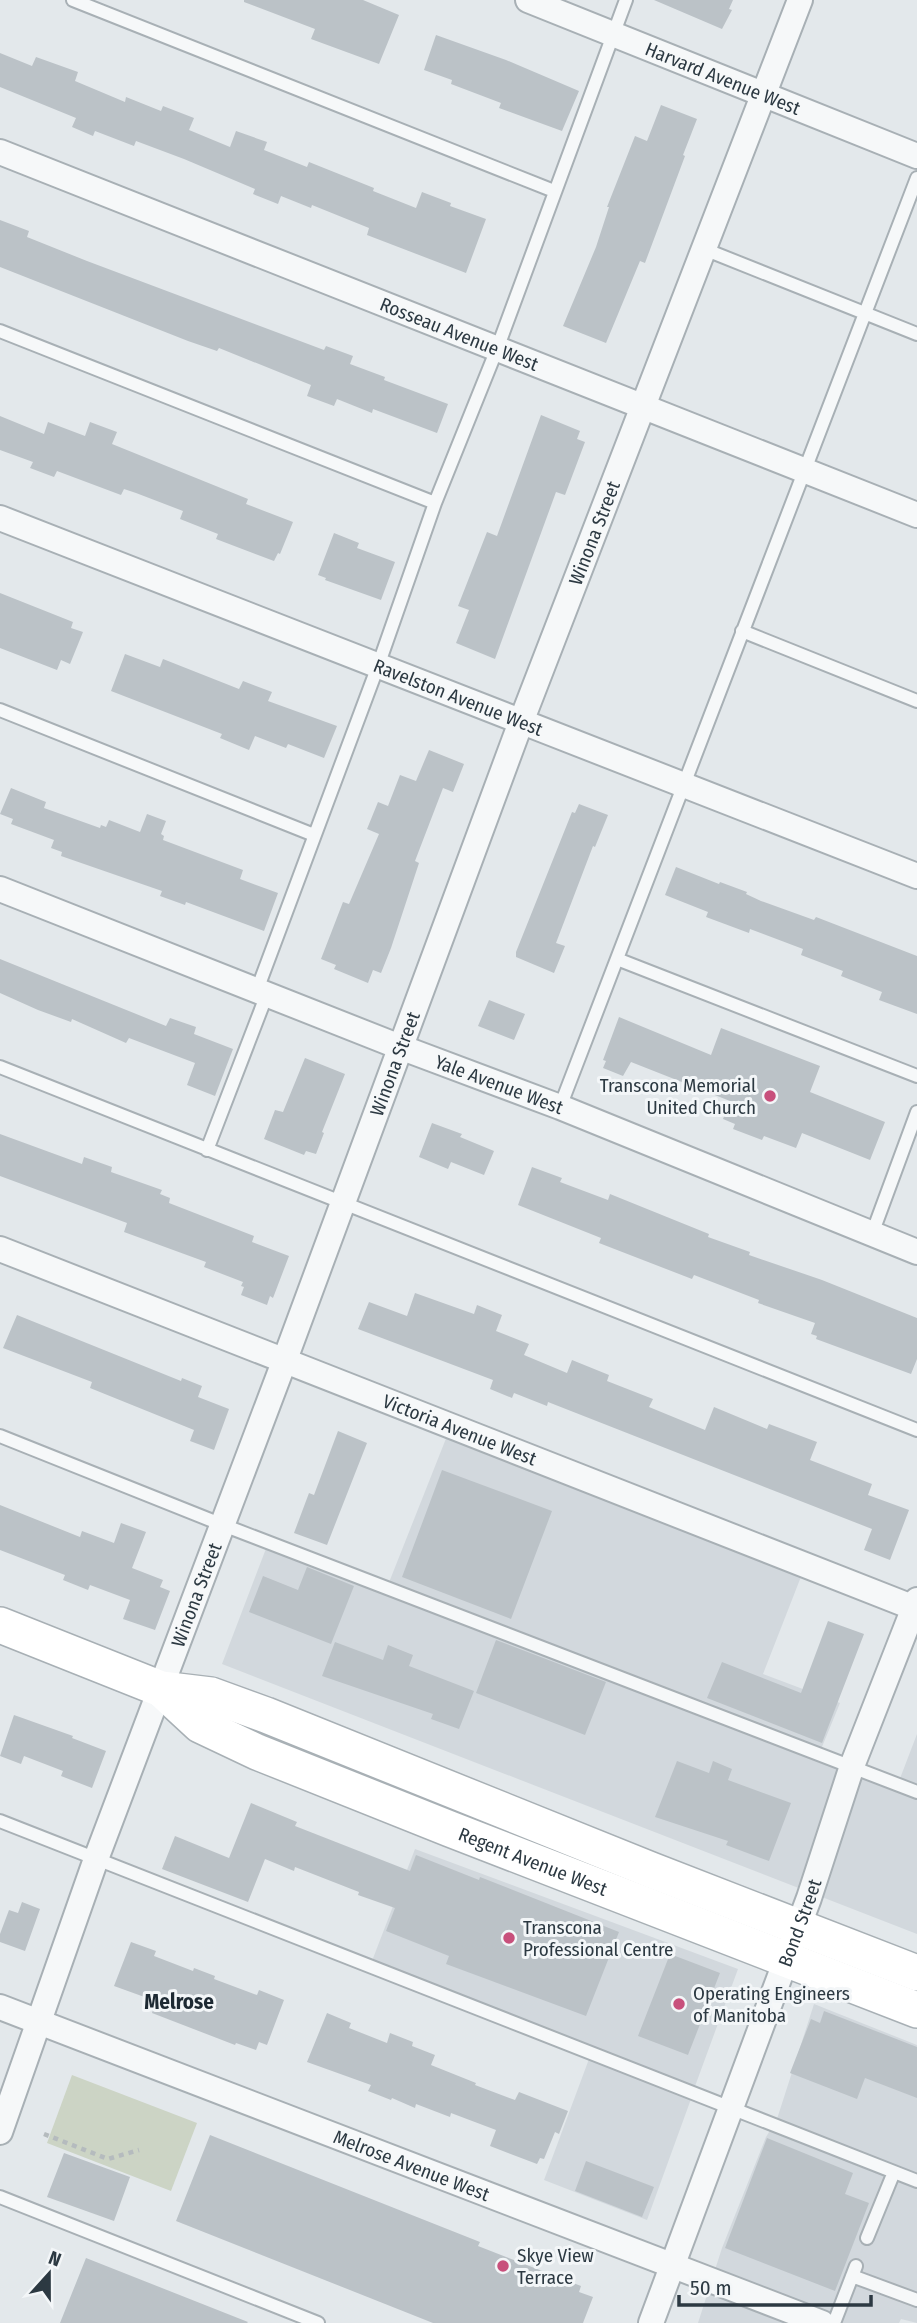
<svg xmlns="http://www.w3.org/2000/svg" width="917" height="2323" font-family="'Fira Sans Condensed',sans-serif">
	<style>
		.built { fill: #d2d8dd }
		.green { fill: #ccd4c5 }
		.building { fill: #bbc2c7 }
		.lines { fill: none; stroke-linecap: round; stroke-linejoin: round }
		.lane-casing { stroke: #a8b0b5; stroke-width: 16 }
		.street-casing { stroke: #a8b0b5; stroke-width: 28 }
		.secondary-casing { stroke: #a8b0b5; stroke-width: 38 }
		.path { stroke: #b5bbbe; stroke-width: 4.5; stroke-dasharray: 5 5; stroke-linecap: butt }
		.lane { stroke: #f6f8f9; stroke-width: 12 }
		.street { stroke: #f6f8f9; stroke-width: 24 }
		.secondary { stroke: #fff; stroke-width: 35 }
		.poi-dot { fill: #c8507c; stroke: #f3f6f8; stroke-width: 2.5 }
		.labels { text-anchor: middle; stroke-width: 6; stroke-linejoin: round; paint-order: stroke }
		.street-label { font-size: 19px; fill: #2c3942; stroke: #f3f6f8 }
		.poi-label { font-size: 19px; fill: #2c3942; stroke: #f3f6f8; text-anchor: start }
		.neighbourhood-label { font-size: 21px; font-weight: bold; fill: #1e2a33; stroke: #f3f6f8 }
	</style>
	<rect width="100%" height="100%" fill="#e3e8eb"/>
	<path class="built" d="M447 1436 804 1569 763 1674 840 1703 817 1759 896 1789 917 1734V1934L222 1664 267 1546 388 1585Z
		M415 1849 738 1969 694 2089 594 2047 372 1961Z
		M814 2004 917 2045V2323L901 2319 899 2323H698L722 2248 766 2137 777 2119Z
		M589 2059 691 2099 647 2220 544 2180Z"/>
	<path class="green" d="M72 2075 197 2123 171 2191 47 2143Z"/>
	<path class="building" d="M244 0H363L399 15 379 64 311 39 315 29 244 2Z
		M654 0H733L729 9 732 10 722 29Z
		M436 35 506 60 579 91 562 131 499 108 501 103 451 84 452 80 424 70Z
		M0 53 32 66 36 57 78 72 75 81 125 102 126 97 161 111 163 106 194 118 189 130 230 147 236 131 267 142 264 150 307 167 309 162 374 188 373 191 416 208 422 192 451 203 450 206 486 219 466 273 367 235 369 228 312 205 311 208 281 196 278 204 253 194 255 189 184 159 136 141 134 146 95 131 93 136 72 127 76 118 0 87Z
		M661 105 697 119 683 155 685 156 645 263 640 261 606 343 563 326 596 247 609 207H607L635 136 647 141Z
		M0 220 29 231 27 237 87 261 324 350 326 346 353 356 350 364 385 377 384 380 448 404 437 433 373 409 372 413 337 399 334 406 307 396 311 385 219 348 217 351 188 341 0 267Z
		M541 415 580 431 577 439 585 442 565 495 556 492 495 659 456 643 469 610 458 606 487 532 497 536Z
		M0 416 44 434 48 422 85 436 90 422 117 432 112 444 248 499 246 504 293 522 280 554 278 553 274 561 216 539 218 534 180 519 183 511 136 493 124 489 121 495 57 471 54 477 30 468 33 462 0 450Z
		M334 533 359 543 357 548 395 562 381 600 325 580 326 578 318 575Z
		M0 593 73 622 71 628 83 632 70 664 61 660 57 670 0 648Z
		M125 654 160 667 163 659 239 689 243 681 272 692 268 701 337 726 324 758 288 744 286 748 255 736 249 750 220 738 222 734 111 691Z
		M429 750 464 764 453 792 443 788 415 861 419 863 391 948 381 973 373 970 368 983 334 969 336 965 321 959 343 902 349 904 379 834 367 829 378 802 388 806 400 775 416 781Z
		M11 788 46 802 44 808 100 828 101 825 106 827 109 820 140 832 147 814 166 821 161 834 164 836 163 840 243 870 240 879 278 893 264 931 186 902 185 905 160 896 162 891 61 856 62 852 51 848 54 840 11 824 13 819 0 814Z
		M579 804 608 815 595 847 593 846 556 943 565 946 554 973 516 957V952L572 812 575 813Z
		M676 867 719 884 720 882 747 892 746 894 761 901 814 920 816 917 917 956V1014L879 1000 882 992 841 976 843 971 801 955 803 949 750 929 749 933 706 917 708 912 665 895Z
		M0 959 166 1026 170 1018 196 1027 194 1034 233 1049 215 1096 187 1085 195 1063 129 1038 126 1043 72 1019 71 1022 38 1010 0 993Z
		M489 1000 525 1014 514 1040 478 1026Z
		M619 1017 711 1055 721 1028 820 1066 810 1092 885 1122 870 1160 802 1133 796 1148 764 1136 762 1140 733 1129 735 1124 723 1119 730 1101 631 1062 623 1076 603 1068 606 1061 603 1060Z
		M305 1058 345 1074 322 1132 324 1133 316 1154 306 1151 304 1155 264 1139 275 1110 283 1112Z
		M432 1123 462 1134 460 1137 494 1151 484 1175 451 1162 448 1169 419 1157Z
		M0 1134 82 1164 84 1157 112 1167 111 1172 162 1190 160 1194 170 1198 169 1203 254 1236 252 1242 289 1256 273 1298 270 1296 267 1305 241 1295 244 1287 241 1286 243 1282 204 1267 206 1262 124 1232 127 1223 0 1176Z
		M532 1167 562 1178 560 1182 608 1200 610 1194 709 1234 708 1237 750 1252 749 1255 822 1280 917 1318V1359L911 1374 816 1339 817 1336 811 1334 815 1323 758 1303 759 1300 694 1275 692 1279 599 1243 601 1238 518 1205Z
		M415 1293 474 1314 477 1305 502 1315 496 1331 529 1344 524 1355 567 1373 572 1360 609 1375 607 1381 653 1399 649 1407 705 1430 714 1407 767 1429 769 1424 817 1442 810 1460 872 1484 868 1495 909 1510 890 1560 864 1550 872 1529 548 1402 547 1406 514 1393 512 1398 490 1389 493 1380 358 1329 369 1302 407 1316Z
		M17 1315 181 1381 182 1378 202 1386 198 1397 229 1409 214 1450 190 1441 194 1430 90 1388 92 1382 3 1348Z
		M338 1431 367 1443 327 1545 294 1533 309 1493 314 1495Z
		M442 1470 552 1511 511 1619 402 1577Z
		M0 1505 80 1537 82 1531 114 1543 121 1523 146 1532 132 1568 163 1580 160 1587 170 1591 155 1630 123 1619 130 1600 90 1585 88 1590 63 1580 65 1575 0 1550Z
		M307 1567 354 1586 331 1644 249 1612 263 1576 298 1590Z
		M828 1621 864 1634 822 1743 707 1698 722 1662 801 1693Z
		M496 1640 606 1682 585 1735 476 1693Z
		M335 1642 383 1660 388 1645 413 1655 409 1666 474 1691 459 1729 431 1719 433 1714 322 1676Z
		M14 1715 73 1736 72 1738 106 1751 92 1788 61 1776 63 1771 24 1756 21 1764 0 1756Z
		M677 1761 709 1773 713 1761 732 1769 728 1780 791 1803 769 1861 726 1845 728 1841 655 1817Z
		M251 1803 297 1822 295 1826 410 1871 416 1855 479 1880 480 1877 619 1932 586 2016 446 1964 449 1956 386 1931 395 1908 358 1895 359 1892 295 1867 294 1871 265 1859 248 1902 162 1869 175 1836 229 1858Z
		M22 1902 40 1909 25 1951 0 1942V1934L9 1910 18 1913Z
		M131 1942 156 1951 154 1956 193 1971 194 1968 215 1976 214 1979 257 1995 259 1990 284 2000 267 2045 259 2042 256 2050 236 2043 235 2045 152 2013 155 2004 150 2002V1999L114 1986Z
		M670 1954 720 1973 688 2055 638 2036Z
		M824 2011 917 2047V2098L865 2078 857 2099 790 2073 811 2019 820 2023Z
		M327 2013 351 2023 349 2028 387 2043 390 2033 413 2042 412 2046 435 2055 431 2065 476 2083 475 2085 515 2100 519 2092 568 2111 559 2134 555 2132 544 2159 540 2158 537 2164 490 2146 496 2130 451 2113 450 2117 416 2104 415 2108 392 2098 391 2100 368 2091 371 2085 307 2062Z
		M210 2135 480 2242 478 2246 581 2286 579 2292 593 2297 583 2323H433L176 2221Z
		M767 2138 853 2173 845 2194 869 2203 835 2291 725 2248Z
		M64 2153 130 2177 114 2221 47 2197Z
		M586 2161 654 2187 642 2217 575 2191Z
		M86 2258 248 2322 247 2323H60Z"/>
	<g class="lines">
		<g class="lane-casing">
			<path id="lane" d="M73 0 554 191
				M704 249 917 334
				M0 331 435 503
				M742 631 917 701
				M0 710 314 835
				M617 959 917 1076
				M257 990 378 666 435 503 497 349 626 0
				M0 1067 917 1430
				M560 1107 917 178
				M207 1150 267 994
				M872 1234 917 1112
				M0 1436 223 1525 917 1792
				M0 1821 917 2181
				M0 2197 318 2323
				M867 2238 894 2172
				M852 2276 917 2300
				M834 2323 856 2266"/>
		</g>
		<g class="street-casing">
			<g id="street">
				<path id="s1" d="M528 0 917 156"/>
				<path id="s2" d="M0 152 917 515"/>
				<path id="s3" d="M0 518 917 876"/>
				<path id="s4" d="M0 889 400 1047 560 1107 917 1252"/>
				<path id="s5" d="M0 1249 917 1609"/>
				<path id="s6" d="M0 2007 822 2323"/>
				<path id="s7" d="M0 2132 96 1859 284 1362 521 722 800 0"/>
				<path id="s8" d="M651 2323 809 1898 852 1766 917 1600"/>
			</g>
		</g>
		<g class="secondary-casing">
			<g id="secondary">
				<path d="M0 1625 161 1689 211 1695 266 1715 651 1870 917 1973"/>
				<path id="s9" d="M161 1689 200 1725 257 1752 450 1829 917 2010"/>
			</g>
		</g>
		<path class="path" d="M44 2134 108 2159 139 2150"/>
		<use href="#lane" class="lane"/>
		<use href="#street" class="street"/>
		<use href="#secondary" class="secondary"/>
	</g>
	<g class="poi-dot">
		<circle cx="770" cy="1096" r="7"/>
		<circle cx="509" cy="1938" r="7"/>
		<circle cx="679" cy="2004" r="7"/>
		<circle cx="503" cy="2266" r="7"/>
	</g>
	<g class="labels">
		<g class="street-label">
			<text dy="7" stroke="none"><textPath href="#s1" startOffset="210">Harvard Avenue West</textPath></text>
			<text dy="7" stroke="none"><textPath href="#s2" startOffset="494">Rosseau Avenue West</textPath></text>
			<text dy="7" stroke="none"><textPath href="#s7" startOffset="1706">Winona Street</textPath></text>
			<text dy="7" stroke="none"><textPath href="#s3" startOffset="492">Ravelston Avenue West</textPath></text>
			<text dy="7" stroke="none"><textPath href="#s7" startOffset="1139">Winona Street</textPath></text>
			<text dy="7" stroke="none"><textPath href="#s4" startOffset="536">Yale Avenue West</textPath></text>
			<text dy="7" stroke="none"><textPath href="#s5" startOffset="494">Victoria Avenue West</textPath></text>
			<text dy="7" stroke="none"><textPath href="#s7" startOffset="572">Winona Street</textPath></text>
			<text dy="7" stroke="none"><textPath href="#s9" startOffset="413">Regent Avenue West</textPath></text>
			<text dy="7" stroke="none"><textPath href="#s8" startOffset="427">Bond Street</textPath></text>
			<text dy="7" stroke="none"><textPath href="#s6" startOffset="441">Melrose Avenue West</textPath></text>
		</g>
		<g class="poi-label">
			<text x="756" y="1092" text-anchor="end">Transcona Memorial<tspan x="756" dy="22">United Church</tspan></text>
			<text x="523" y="1934">Transcona<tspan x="523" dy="22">Professional Centre</tspan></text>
			<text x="693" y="2000">Operating Engineers<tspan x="693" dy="22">of Manitoba</tspan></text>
			<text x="517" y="2262">Skye View<tspan x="517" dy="22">Terrace</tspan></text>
		</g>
		<g class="neighbourhood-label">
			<text x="179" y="2009">Melrose</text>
		</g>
	</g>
	<g transform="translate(49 2274) rotate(21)" stroke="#f3f6f8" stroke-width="5" paint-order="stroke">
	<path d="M0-5L12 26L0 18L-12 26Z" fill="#2c3942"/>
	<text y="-10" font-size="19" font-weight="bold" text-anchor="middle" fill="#2c3942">N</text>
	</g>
	<path d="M679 2295v10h192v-10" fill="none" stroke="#2c3942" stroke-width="3.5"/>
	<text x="690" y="2295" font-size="21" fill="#2c3942" stroke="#f3f6f8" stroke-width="5" paint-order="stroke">50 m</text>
</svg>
